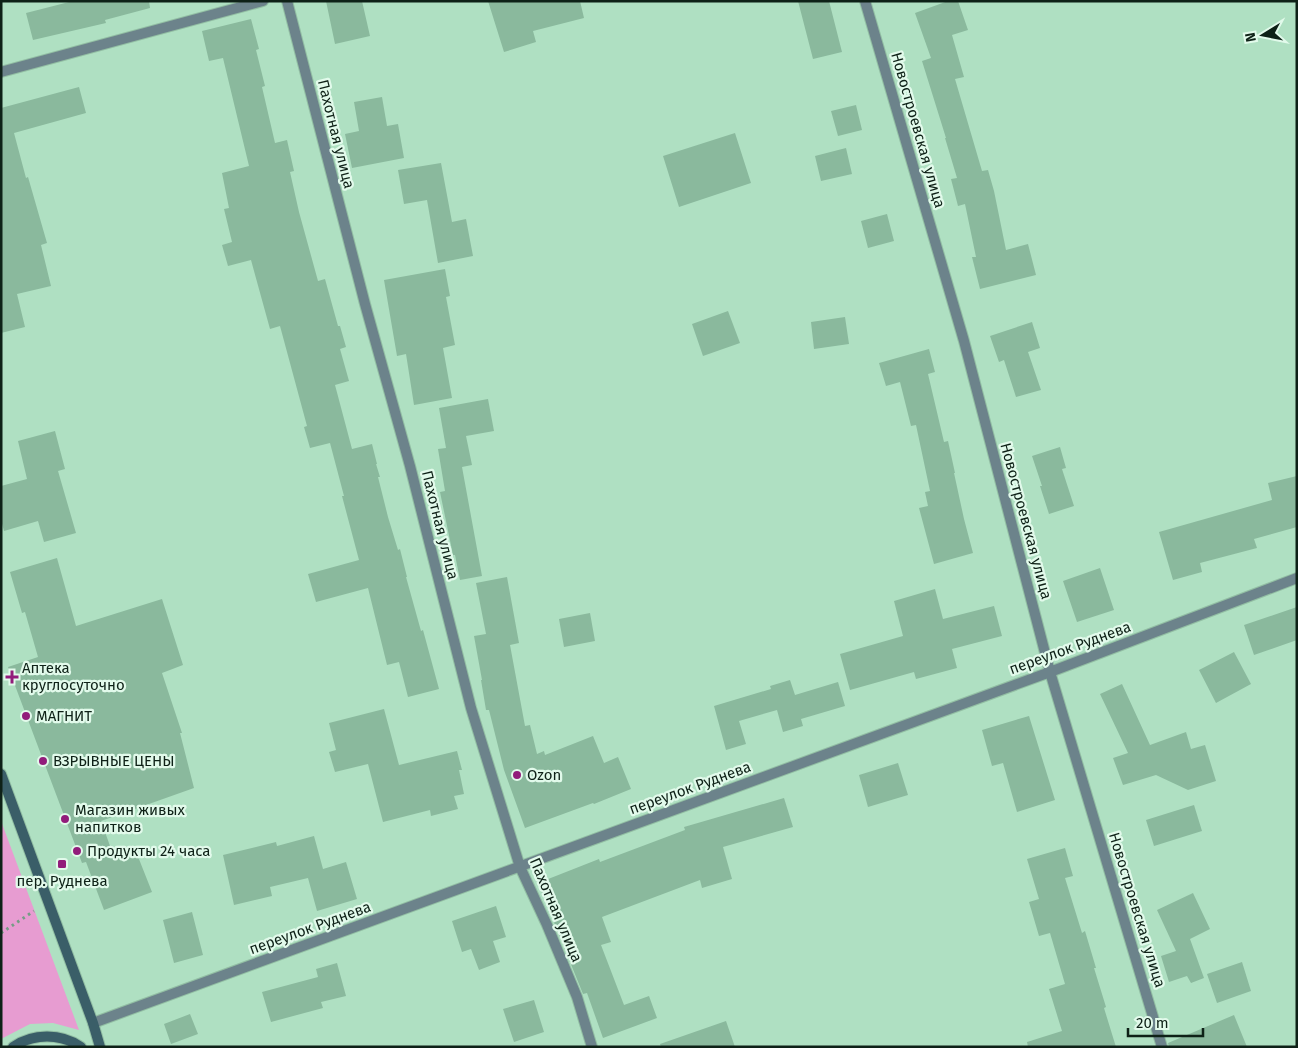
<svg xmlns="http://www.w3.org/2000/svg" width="1298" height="1048" font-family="'Fira Sans',sans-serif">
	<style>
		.green { fill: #e79cd1 }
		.building { fill: #8ab99d }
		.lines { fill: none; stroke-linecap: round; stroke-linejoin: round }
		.minor-casing { stroke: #92bea3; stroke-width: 12 }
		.secondary-casing { stroke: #92bea3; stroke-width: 12 }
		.path { stroke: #759c85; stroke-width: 3; stroke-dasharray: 2.5 4; stroke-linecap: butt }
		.minor { stroke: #6c838b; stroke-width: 10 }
		.secondary { stroke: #3a5e68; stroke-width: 10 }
		.poi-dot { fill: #921c7b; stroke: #e2faeb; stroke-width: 2 }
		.labels { text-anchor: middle; stroke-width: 4.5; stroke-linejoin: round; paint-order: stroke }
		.street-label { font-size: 15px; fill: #0e2117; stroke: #e2faeb }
		.poi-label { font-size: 15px; fill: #0e2117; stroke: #e2faeb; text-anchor: start }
	</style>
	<rect width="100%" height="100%" fill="#afe0c2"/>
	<path class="green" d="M1 821 79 1030 53 1023 30 1024 1 1039Z"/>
	<path class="building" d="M73 1H149L150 8 105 20 106 23 33 40 26 13Z
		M326 1H362L370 36 335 44Z
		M488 1H580L584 18 533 31 536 42 504 52Z
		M798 1H829L842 52 813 59Z
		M948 1H958L968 30 952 35 964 77 955 79 982 171 988 170 994 191 1006 250 1028 244 1036 275 980 289 972 257H976L965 204 958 206 951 179 957 178 945 138H946L922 61 931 58 915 13Z
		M251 19 259 49 256 50 265 86 262 87 275 143 287 140 294 171 290 172 299 212 318 281 325 279 338 326H340L346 347 340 349 349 381 335 385 352 449 372 444 377 464H376L380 477H378L388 517 398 550 400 549 407 577H406L421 631 423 630 439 689 408 697 399 662 387 665 368 588 316 602 308 574 359 560 342 496H344L330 443 310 448 304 427 307 426 280 326 270 329 251 260 228 266 222 245 232 242 224 209 229 208 222 173 249 166 223 58 209 61 202 31Z
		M79 87 86 113 14 133 26 178 28 177 47 243 41 245 51 286 17 294 25 327 1 333V108Z
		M382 97 387 126 398 124 404 158 352 168 345 134 359 131 354 102Z
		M856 105 862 130 838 136 831 111Z
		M735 133 751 183 679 207 663 156Z
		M846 148 852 174 821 181 815 156Z
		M441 163 452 222 466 219 473 256 438 263 427 200 404 204 398 170Z
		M887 214 894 241 868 248 861 221Z
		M445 269 450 296 446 297 455 345 443 348 452 398 414 405 406 354 397 356 384 280Z
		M728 311 740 343 703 356 692 324Z
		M845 317 849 344 814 349 811 322Z
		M1032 322 1040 348 1028 352 1041 390 1016 397 1004 360 999 362 990 336Z
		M929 349 935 372 928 374 944 442 948 441 955 473H954L964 519 973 553 934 564 919 508 928 506 925 492 930 491 916 425 911 426 900 382 886 386 879 363Z
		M488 399 494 431 466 436 472 465 462 467 482 576 460 580 455 555H453L440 492 445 491 438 449 446 448 439 408Z
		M55 431 65 469 58 471 76 533 44 542 38 521 4 531 1 520V486L27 479 18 441Z
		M1060 447 1066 468 1062 469 1074 506 1049 514 1040 486H1042L1032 456Z
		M1297 476V527L1254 539 1257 548 1200 563 1202 572 1173 580 1159 532 1272 500 1268 483Z
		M57 558 76 626 162 599 183 665 162 673 182 733H180L194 788 101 821 114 857 135 849 152 892 104 910 86 862 82 863 8 667 38 657 25 612 22 613 10 572Z
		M1100 568 1114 610 1077 622 1063 581Z
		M507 577 519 643 510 645 525 726 530 725 537 754 544 751 545 755 593 736 604 763 618 757 631 789 594 804 593 803 525 828 504 770 489 710H486L481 680H482L474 636 486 634 476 583Z
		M935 589 943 619 994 606 1002 636 952 649 957 668 916 679 914 672 850 690 840 654 903 636 894 601Z
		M1297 607V640L1254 655 1244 625Z
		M590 613 595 641 564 647 559 619Z
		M1234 652 1251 684 1216 703 1199 670Z
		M790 680 795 695 838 682 845 706 801 719 803 726 783 732 777 710 739 721 746 744 726 750 714 706 771 689 770 686Z
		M1122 684 1150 745 1186 732 1191 749 1205 745 1216 781 1188 790 1156 775 1123 785 1113 758 1128 753 1100 694Z
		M384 709 399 765 457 751 462 770H459L464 794 454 796 458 809 431 816 430 810 383 822 368 764 335 772 329 752 336 750 329 723Z
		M1029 716 1055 800 1017 812 1003 763 992 766 982 730Z
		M898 763 908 795 868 807 859 775Z
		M784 798 793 827 723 847 732 879 702 888 700 880 602 917 611 942 601 945 624 1005 649 996 657 1018 603 1038 587 993 583 994 538 883 599 859 600 862 685 830 684 827Z
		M1194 805 1202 831 1154 846 1146 820Z
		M314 836 323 869 346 862 357 899 317 911 308 878 270 887 272 896 234 905 223 855 276 842 277 846Z
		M1065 848 1073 876 1065 878 1082 933 1085 931 1096 968H1094L1106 1007 1104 1008 1116 1047H1028L1027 1042 1062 1031 1049 989 1065 984 1050 933 1039 936 1029 902 1039 899 1027 859Z
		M1193 893 1210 929 1190 939 1204 978 1191 983 1187 976 1169 982 1161 956 1176 951 1157 910Z
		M496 906 506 937 493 941 500 962 479 970 471 949 462 952 452 921Z
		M192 912 203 955 174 963 163 920Z
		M1242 962 1251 991 1217 1003 1207 974Z
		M337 963 346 996 321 1002 323 1008 271 1022 262 992 318 977 316 969Z
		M534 1000 544 1032 514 1042 503 1009Z
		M190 1014 198 1034 171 1044 164 1024Z
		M1234 1015 1247 1047H1169L1168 1043Z
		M726 1021 735 1047H661L660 1044Z"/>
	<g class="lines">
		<g class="minor-casing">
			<path id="minor" d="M287 1 365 304 410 466 471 708 520 867 547 925 577 997 592 1047
				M865 1 964 341 1050 672 1162 1047
				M1 72 263 1
				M93 1023 1050 672 1297 578"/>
		</g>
		<g class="secondary-casing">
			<path id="secondary" d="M1 774 93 1023 100 1047
				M13 1047C33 1033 61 1033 81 1047"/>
		</g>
		<path class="path" d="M1 933 34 911"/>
		<use href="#minor" class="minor"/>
		<use href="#secondary" class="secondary"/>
	</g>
	<g class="poi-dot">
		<path d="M9.5 669.5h5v5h5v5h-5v5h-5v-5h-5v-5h5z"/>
		<circle cx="26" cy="716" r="5"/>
		<circle cx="43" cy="761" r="5"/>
		<circle cx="517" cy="775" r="5"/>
		<circle cx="65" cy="819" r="5"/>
		<circle cx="77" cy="851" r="5"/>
		<rect x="57" y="859" width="10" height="10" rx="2.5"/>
	</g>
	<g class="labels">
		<g class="street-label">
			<text transform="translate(918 130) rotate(74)" y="5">Новостроевская улица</text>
			<text transform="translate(336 134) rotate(76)" y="5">Пахотная улица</text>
			<text transform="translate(1026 521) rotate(75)" y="5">Новостроевская улица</text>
			<text transform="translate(440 525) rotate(76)" y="5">Пахотная улица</text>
			<text transform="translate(1070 648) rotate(-20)" y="5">переулок Руднева</text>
			<text transform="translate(690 788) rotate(-20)" y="5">переулок Руднева</text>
			<text transform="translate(556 910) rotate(67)" y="5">Пахотная улица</text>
			<text transform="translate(1137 910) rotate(73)" y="5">Новостроевская улица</text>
			<text transform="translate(310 928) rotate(-20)" y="5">переулок Руднева</text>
		</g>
		<g class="poi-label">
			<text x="22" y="673">Аптека<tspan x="22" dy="17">круглосуточно</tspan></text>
			<text x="36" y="721">МАГНИТ</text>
			<text x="53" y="766">ВЗРЫВНЫЕ ЦЕНЫ</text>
			<text x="527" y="780">Ozon</text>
			<text x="75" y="815">Магазин живых<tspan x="75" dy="17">напитков</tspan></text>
			<text x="87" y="856">Продукты 24 часа</text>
			<text x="62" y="886" text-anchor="middle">пер. Руднева</text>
		</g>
	</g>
	<rect width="1298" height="1048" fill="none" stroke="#0e2117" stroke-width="5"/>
	<g transform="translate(1263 35) rotate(260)" stroke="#e2faeb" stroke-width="4" paint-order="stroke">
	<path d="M0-4L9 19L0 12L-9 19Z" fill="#0e2117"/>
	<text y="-8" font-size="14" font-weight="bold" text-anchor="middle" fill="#0e2117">N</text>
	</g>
	<path d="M1128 1028v8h75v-8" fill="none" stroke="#0e2117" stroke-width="2.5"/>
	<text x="1136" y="1028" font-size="15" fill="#0e2117" stroke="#e2faeb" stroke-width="4" paint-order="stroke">20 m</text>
</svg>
